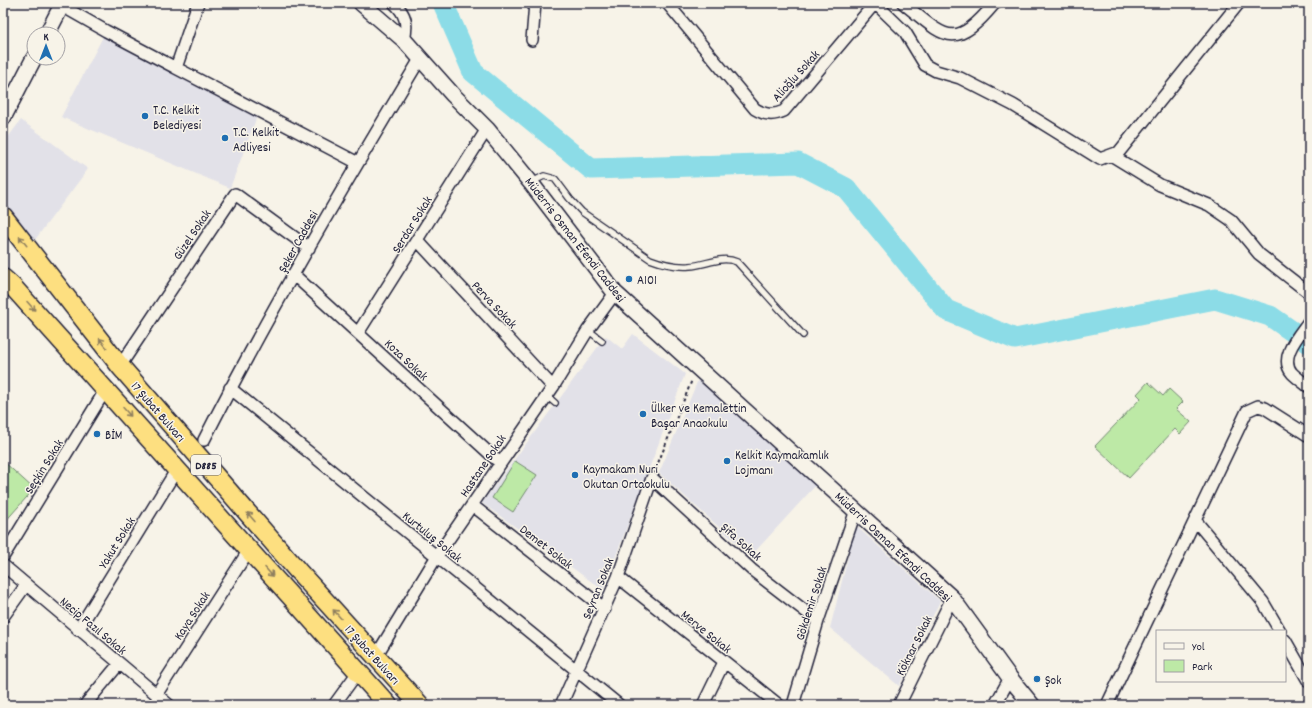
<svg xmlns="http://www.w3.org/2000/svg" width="1312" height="708" font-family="Dekko,sans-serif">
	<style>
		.built { fill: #e2e1e8 }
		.green { fill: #bde9a6; stroke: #708670 }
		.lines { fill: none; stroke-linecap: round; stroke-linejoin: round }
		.river { stroke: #8cdce7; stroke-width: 21 }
		.service-casing { stroke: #22223b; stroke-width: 8 }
		.minor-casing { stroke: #22223b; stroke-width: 14 }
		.secondary-casing { stroke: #22223b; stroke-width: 18 }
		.trunk-casing { stroke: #22223b; stroke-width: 21 }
		.path { stroke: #22223b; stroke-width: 2; stroke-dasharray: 3 3; stroke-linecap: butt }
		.service { stroke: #f7f3e8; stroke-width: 5.5 }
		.minor { stroke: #f7f3e8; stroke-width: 11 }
		.secondary { stroke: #f7f3e8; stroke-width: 15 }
		.trunk { stroke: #fddf80; stroke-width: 18 }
		.oneway { stroke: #90805e }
		.poi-dot { fill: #1f6fb2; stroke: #f7f3e8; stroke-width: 1.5 }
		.labels { text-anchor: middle; stroke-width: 3; stroke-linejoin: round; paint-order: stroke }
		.shield { fill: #f7f3e8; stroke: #62616f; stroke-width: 1 }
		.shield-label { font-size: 12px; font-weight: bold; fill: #22223b }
		.street-label { font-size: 13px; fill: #22223b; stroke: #f7f3e8 }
		.poi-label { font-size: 13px; fill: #22223b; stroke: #f7f3e8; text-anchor: start }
	</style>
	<rect width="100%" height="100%" fill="#f7f3e8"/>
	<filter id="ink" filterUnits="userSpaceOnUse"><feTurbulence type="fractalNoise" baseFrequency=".025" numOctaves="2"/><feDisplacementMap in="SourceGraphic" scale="8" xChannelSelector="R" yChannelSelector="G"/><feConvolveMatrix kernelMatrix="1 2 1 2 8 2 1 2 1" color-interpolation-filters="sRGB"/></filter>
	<g filter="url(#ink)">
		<path class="built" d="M106 31 259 111 230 188 61 117Z
			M21 120 88 169 34 241 3 203V144Z
			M633 334 685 374 603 590 482 503 606 336 622 349Z
			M698 380 816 485 751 556 659 473Z
			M856 526 940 601 899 686 830 628Z"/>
		<path class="green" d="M1148 382 1163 396 1169 389 1183 402 1176 409 1191 422 1180 434 1175 429 1129 478 1095 446 1141 398 1137 394Z
			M3 461 34 489 3 524Z
			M515 461 537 475 513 512 492 498Z"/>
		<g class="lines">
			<path class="river" d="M443 3 473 72 591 169 798 163 846 188 946 310 1015 339 1215 299 1270 316 1309 343"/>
			<g class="service-casing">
				<path id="service" d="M532 182 544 176 555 179 570 199 582 212 650 259C663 264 676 267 690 266 706 265 722 255 737 262L803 335
					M588 330 602 341
					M547 396 555 403"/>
			</g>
			<g class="minor-casing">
				<path id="minor" d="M394 3C406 14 408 24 404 40
					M667 3 755 109C765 115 773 116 784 111L875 3 905 32 925 65 936 71 960 78 1013 105 1100 159 1119 152 1239 3
					M903 3C946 38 954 52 995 3
					M62 6 106 31 176 68 198 3
					M532 40 535 3
					M176 68 358 163
					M1111 155 1160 185 1209 205 1231 220 1259 254 1309 293
					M417 240 553 387
					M294 275 500 463
					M1309 321C1300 334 1278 357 1292 373 1297 378 1304 383 1309 387
					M358 333 487 129
					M120 366 235 194 309 248
					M230 388 619 705
					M204 440C270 310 345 184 420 59
					M472 505 605 609
					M1195 520 1263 602 1280 631
					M3 557 106 389
					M3 565 169 705
					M618 577 779 705
					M3 617 26 585
					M78 630 177 469
					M1285 640 1309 682
					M376 656 437 556 553 387 588 330 615 293
					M156 695 249 550
					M85 705 119 664
					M334 705 358 672
					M561 705 618 577 652 478 752 570 818 621
					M703 705 724 662
					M793 705 818 621 856 510
					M899 705 952 598
					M995 705 1010 678
					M1107 705 1247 411 1258 406 1265 408 1309 436"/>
			</g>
			<g class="secondary-casing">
				<path id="secondary" d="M361 3 404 40 453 95 487 129 531 183 615 293 952 598 1010 678 1032 705
					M47 34 63 3
					M3 118 34 58"/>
			</g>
			<g class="trunk-casing">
				<path id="trunk" d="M3 216 120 366 298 571 420 705
					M3 278 13 287 388 705"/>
			</g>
			<path class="path" d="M656 468 692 380"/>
			<use href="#service" class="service"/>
			<use href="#minor" class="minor"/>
			<use href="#secondary" class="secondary"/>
			<use href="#trunk" class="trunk"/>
		</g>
		<defs><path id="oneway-shaft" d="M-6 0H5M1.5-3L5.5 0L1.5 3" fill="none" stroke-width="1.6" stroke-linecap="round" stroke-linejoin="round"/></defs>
		<g class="oneway">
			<use href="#oneway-shaft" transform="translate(23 241) rotate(-129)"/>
			<use href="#oneway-shaft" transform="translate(31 306) rotate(48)"/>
			<use href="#oneway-shaft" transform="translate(103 343) rotate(-128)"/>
			<use href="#oneway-shaft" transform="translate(127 412) rotate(48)"/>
			<use href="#oneway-shaft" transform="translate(251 517) rotate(-131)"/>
			<use href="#oneway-shaft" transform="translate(269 572) rotate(48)"/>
			<use href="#oneway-shaft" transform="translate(337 614) rotate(-132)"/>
		</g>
	</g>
	<g class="poi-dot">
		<circle cx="145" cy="116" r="4"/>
		<circle cx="225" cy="138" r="4"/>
		<circle cx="629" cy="279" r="4"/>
		<circle cx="643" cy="414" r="4"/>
		<circle cx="97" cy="434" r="4"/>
		<circle cx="727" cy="461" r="4"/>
		<circle cx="575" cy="475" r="4"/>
		<circle cx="1037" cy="679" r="4"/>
	</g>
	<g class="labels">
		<rect class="shield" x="191" y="455" width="30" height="20" rx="3"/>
		<g class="shield-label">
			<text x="206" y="469">D885</text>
		</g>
		<g class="street-label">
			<text transform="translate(795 75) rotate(-48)" y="5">Alioğlu Sokak</text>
			<text transform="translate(411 224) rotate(-58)" y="5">Serdar Sokak</text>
			<text transform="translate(191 234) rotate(-56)" y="5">Güzel Sokak</text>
			<text transform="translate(576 239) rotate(52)" y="5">Müderris Osman Efendi Caddesi</text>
			<text transform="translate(297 241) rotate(-61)" y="5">Şeker Caddesi</text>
			<text transform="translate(495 304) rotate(47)" y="5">Perva Sokak</text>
			<text transform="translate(407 359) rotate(43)" y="5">Koza Sokak</text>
			<text transform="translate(159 411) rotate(49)" y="5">17 Şubat Bulvarı</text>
			<text transform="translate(482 465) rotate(-56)" y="5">Hastane Sokak</text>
			<text transform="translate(43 466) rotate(-58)" y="5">Seçkin Sokak</text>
			<text transform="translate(433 536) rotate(39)" y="5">Kurtuluş Sokak</text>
			<text transform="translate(742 541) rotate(42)" y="5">Şifa Sokak</text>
			<text transform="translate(116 542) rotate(-58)" y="5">Yakut Sokak</text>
			<text transform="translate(547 546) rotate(38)" y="5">Demet Sokak</text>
			<text transform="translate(894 546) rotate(43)" y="5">Müderris Osman Efendi Caddesi</text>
			<text transform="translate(597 588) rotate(-68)" y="5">Seyran Sokak</text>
			<text transform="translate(810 603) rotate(-72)" y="5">Gökdemir Sokak</text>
			<text transform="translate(191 615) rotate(-57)" y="5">Kaya Sokak</text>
			<text transform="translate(94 625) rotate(40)" y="5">Necip Fazıl Sokak</text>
			<text transform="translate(707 631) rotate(39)" y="5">Merve Sokak</text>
			<text transform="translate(913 645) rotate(-63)" y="5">Köknar Sokak</text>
			<text transform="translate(373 654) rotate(48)" y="5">17 Şubat Bulvarı</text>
		</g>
		<g class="poi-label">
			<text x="153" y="114">T.C. Kelkit<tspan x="153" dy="15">Belediyesi</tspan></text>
			<text x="233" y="136">T.C. Kelkit<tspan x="233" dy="15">Adliyesi</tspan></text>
			<text x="637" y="284">A101</text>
			<text x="651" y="412">Ülker ve Kemalettin<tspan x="651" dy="15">Başar Anaokulu</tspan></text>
			<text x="105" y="439">BİM</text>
			<text x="735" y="459">Kelkit Kaymakamlık<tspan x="735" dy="15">Lojmanı</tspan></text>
			<text x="583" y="473">Kaymakam Nuri<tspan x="583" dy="15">Okutan Ortaokulu</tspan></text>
			<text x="1045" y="684">Şok</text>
		</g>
	</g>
	<rect width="1312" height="708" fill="none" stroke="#f7f3e8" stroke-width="16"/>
	<rect x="8" y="8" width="1296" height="692" fill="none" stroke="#22223b" stroke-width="1.5" filter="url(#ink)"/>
	<rect x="1156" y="630" width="130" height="52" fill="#f7f3e8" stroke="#a29fa3"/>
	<rect x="1164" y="643" width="20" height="6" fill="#f7f3e8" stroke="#a29fa3"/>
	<text x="1192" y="650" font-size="12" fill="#22223b">Yol</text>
	<rect x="1164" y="660" width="20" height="12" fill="#bde9a6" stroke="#a29fa3"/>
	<text x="1192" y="670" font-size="12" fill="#22223b">Park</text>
	<g transform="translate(46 46)"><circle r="19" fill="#f7f3e8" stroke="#a29fa3"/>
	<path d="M0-3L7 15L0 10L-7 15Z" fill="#1f6fb2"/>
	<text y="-6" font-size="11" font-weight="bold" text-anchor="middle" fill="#22223b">K</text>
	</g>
</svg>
